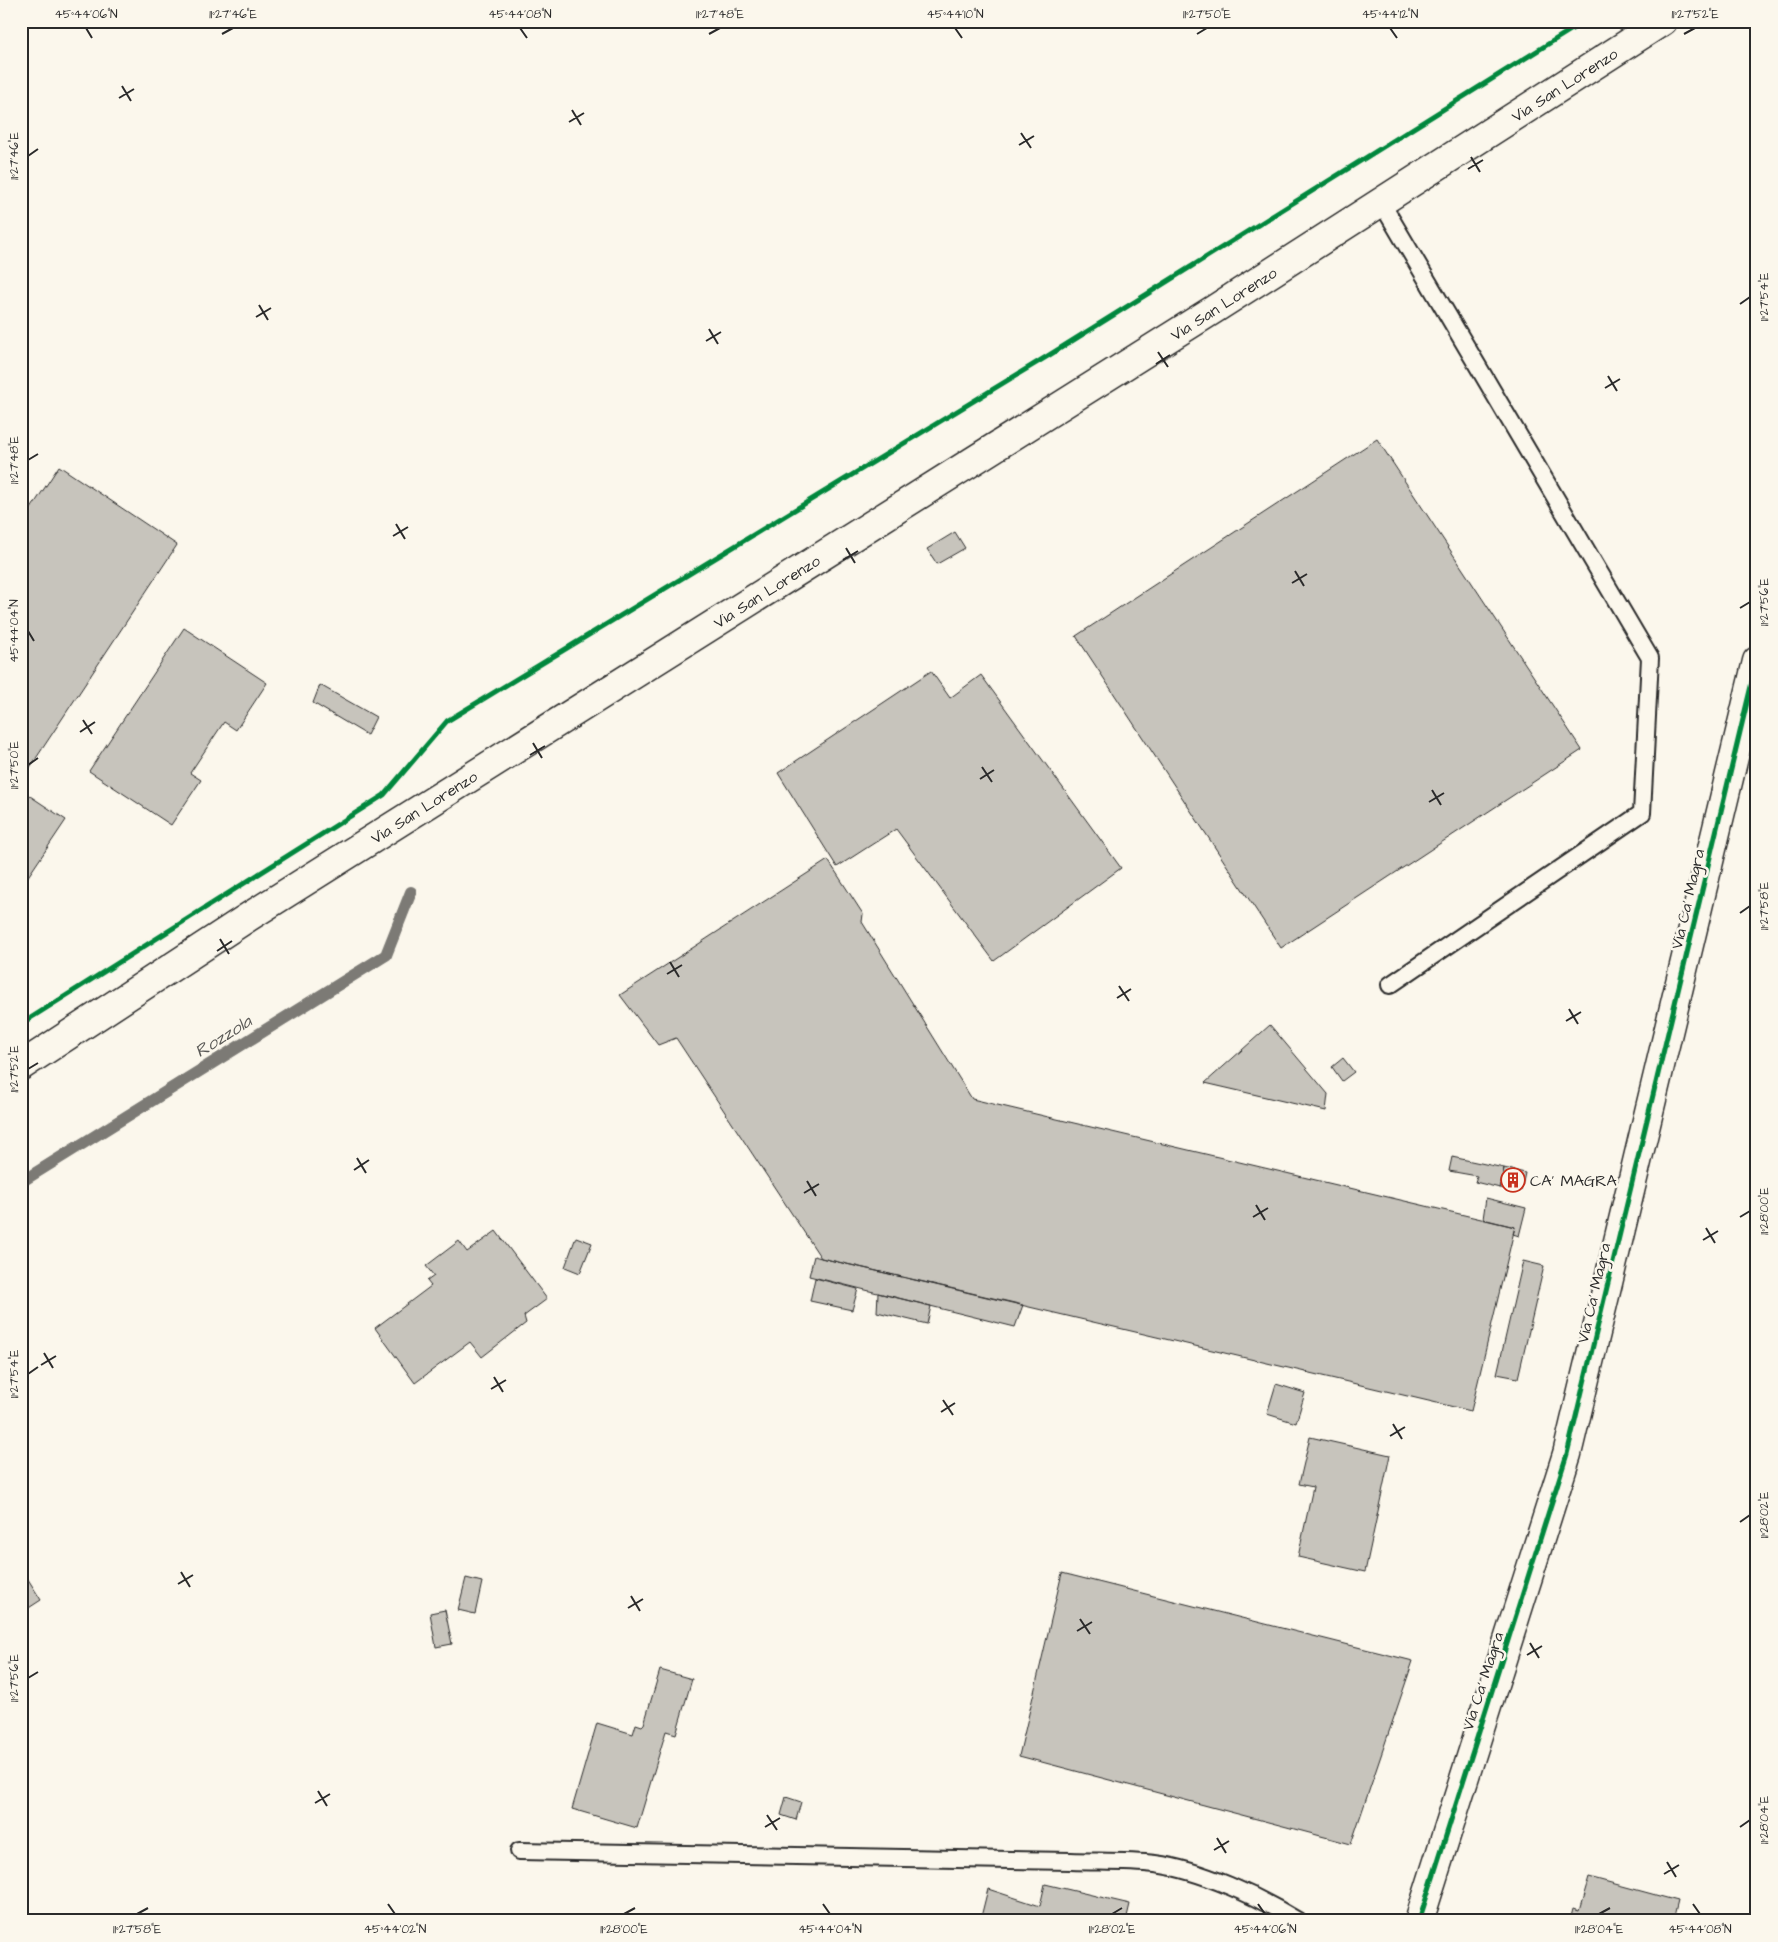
<svg xmlns="http://www.w3.org/2000/svg" width="1778" height="1942" font-family="'Architects Daughter',sans-serif">
	<style>
		.lines { fill: none; stroke-linecap: round; stroke-linejoin: round }
		.stream { stroke: #7b7a75; stroke-width: 12 }
		.building { fill: #c7c4bc; stroke: #2b2b2b }
		.lane-casing { stroke: #2b2b2b; stroke-width: 20 }
		.secondary-casing { stroke: #2b2b2b; stroke-width: 31 }
		.lane { stroke: #fbf7ec; stroke-width: 16 }
		.secondary { stroke: #fbf7ec; stroke-width: 28 }
		.cycleway-casing { stroke: #fbf7ec; stroke-width: 8 }
		.cycleway { stroke: #00873e; stroke-width: 5 }
		.ticks { fill: none; stroke: #2b2b2b; stroke-width: 2 }
		.labels { text-anchor: middle; stroke-width: 5; stroke-linejoin: round; paint-order: stroke }
		.street-label { font-size: 16px; fill: #2b2b2b; stroke: #fbf7ec }
		.poi-label { font-size: 16px; fill: #2b2b2b; stroke: #fbf7ec; text-anchor: start }
		.water-label { font-size: 18px; font-style: italic; fill: #5a5956; stroke: #fbf7ec }
		.neatline { fill: none; stroke: #2b2b2b; stroke-width: 2 }
		.ticks-label { font-size: 12px; text-anchor: middle; fill: #2b2b2b }
	</style>
	<rect width="100%" height="100%" fill="#fbf7ec"/>
	<filter id="ink" filterUnits="userSpaceOnUse"><feTurbulence type="fractalNoise" baseFrequency=".02" numOctaves="2"/><feDisplacementMap in="SourceGraphic" scale="10" xChannelSelector="R" yChannelSelector="G"/><feConvolveMatrix kernelMatrix="1 2 1 2 8 2 1 2 1" color-interpolation-filters="sRGB"/></filter>
	<g filter="url(#ink)">
		<g class="lines">
			<path class="stream" d="M21 1182 386 955 411 892"/>
		</g>
		<path class="building" d="M1377 439 1582 750 1281 948 1076 636Z
			M59 466 177 545 21 781V524Z
			M955 532 965 548 937 564 927 549Z
			M184 628 267 683 236 730 224 722 190 773 201 780 171 825 89 771Z
			M931 671 950 698 981 675 1121 868 994 961 896 829 837 867 778 773Z
			M320 685 376 717 367 735 313 703Z
			M21 790 66 820 21 887Z
			M828 860 863 914 862 922 972 1099 1515 1227 1471 1411 821 1258 676 1038 658 1045 620 995Z
			M21 910 29 915 21 925Z
			M1270 1025 1328 1094 1326 1111 1205 1083Z
			M1343 1058 1354 1072 1342 1081 1332 1067Z
			M1452 1157 1504 1168 1500 1188 1475 1182 1477 1176 1449 1171Z
			M1504 1168 1525 1173 1521 1191 1500 1188Z
			M1486 1198 1526 1208 1519 1236 1513 1234 1515 1227 1483 1219Z
			M496 1231 547 1299 524 1316 526 1323 482 1357 470 1342 415 1383 375 1328 431 1286 427 1281 434 1276 426 1266 459 1241 467 1252Z
			M576 1237 592 1243 580 1273 565 1267Z
			M814 1256 821 1258 1023 1305 1015 1327 809 1276Z
			M1523 1261 1544 1266 1518 1378 1497 1374Z
			M815 1278 858 1289 852 1310 810 1301Z
			M878 1293 931 1306 927 1324 877 1312Z
			M1276 1384 1305 1393 1296 1423 1267 1414Z
			M1310 1437 1390 1455 1365 1572 1298 1557 1313 1487 1299 1484Z
			M21 1568 41 1600 21 1613Z
			M1062 1573 1413 1661 1351 1844 1019 1756Z
			M466 1578 482 1582 475 1614 458 1610Z
			M445 1610 452 1644 436 1647 430 1613Z
			M660 1670 692 1679 676 1734 666 1731 637 1828 572 1809 597 1723 633 1734 636 1724 642 1726 644 1724Z
			M786 1797 801 1802 796 1820 781 1815Z
			M1589 1877 1678 1901 1673 1921H1570L1573 1909 1579 1911Z
			M1045 1884 1130 1904 1126 1921H980L988 1889 1040 1906Z"/>
		<g class="lines">
			<g class="lane-casing">
				<path id="lane" d="M1381 202 1650 658 1642 813 1390 985
					M519 1851 1071 1861C1099 1862 1128 1861 1155 1864 1201 1870 1259 1897 1298 1921"/>
			</g>
			<g class="secondary-casing">
				<g id="secondary">
					<path id="s1" d="M21 1066 250 916 1213 310 1663 21"/>
					<path d="M1419 1921 1567 1454 1757 661"/>
				</g>
			</g>
			<use href="#lane" class="lane"/>
			<use href="#secondary" class="secondary"/>
			<g class="cycleway-casing">
				<path id="cycleway" d="M21 1024 384 795 447 721 1051 354 1585 21
					M1419 1921 1567 1454 1757 661"/>
			</g>
			<use href="#cycleway" class="cycleway"/>
		</g>
	</g>
	<path class="ticks" d="M86 28 92 38M520 28 527 38M955 28 962 38M1390 28 1397 38M222 34 233 28M709 34 720 28M1197 34 1207 28M1684 34 1695 28M122 86 131 101M119 98 134 89M572 110 581 125M569 122 584 113M1021 133 1031 148M1019 145 1034 136M28 156 38 149M1471 157 1480 172M1468 169 1483 160M1740 304 1750 297M259 305 268 320M256 317 271 308M709 329 718 344M706 341 721 332M1158 352 1168 367M1156 364 1170 355M1608 376 1617 391M1605 388 1620 379M28 460 38 454M396 524 405 539M393 536 408 527M846 548 855 563M843 560 858 551M1295 571 1304 586M1292 583 1307 574M1740 608 1750 602M28 631 34 641M83 720 92 734M80 732 95 722M533 743 542 758M530 755 545 746M28 765 38 758M982 767 992 782M980 779 994 770M1432 790 1441 805M1429 802 1444 793M1740 913 1750 906M220 939 229 954M217 951 232 941M670 962 679 977M667 974 682 965M1119 986 1129 1001M1117 998 1131 989M1569 1009 1578 1024M1566 1021 1581 1012M28 1069 38 1063M357 1158 366 1173M354 1170 369 1160M807 1181 816 1196M804 1193 819 1184M1256 1205 1265 1220M1253 1217 1268 1208M1740 1217 1750 1211M1706 1228 1715 1243M1703 1240 1718 1231M44 1353 53 1368M41 1365 56 1356M28 1374 38 1367M494 1377 503 1392M491 1389 506 1380M943 1400 953 1415M941 1412 955 1403M1393 1424 1402 1439M1390 1436 1405 1427M1740 1522 1750 1515M181 1572 190 1587M178 1584 193 1575M631 1596 640 1611M628 1608 643 1599M1080 1619 1090 1634M1077 1631 1092 1622M1530 1643 1539 1658M1527 1655 1542 1646M28 1678 38 1672M318 1791 327 1806M315 1803 330 1794M767 1815 777 1830M765 1827 780 1818M1740 1827 1750 1820M1217 1838 1226 1853M1214 1850 1229 1841M1667 1862 1676 1877M1664 1874 1679 1865M388 1904 395 1914M823 1904 830 1914M1258 1904 1265 1914M1693 1904 1700 1914M137 1914 148 1908M624 1914 635 1908M1112 1914 1122 1908M1599 1914 1610 1908"/>
	<defs>
		<g id="building-ring" transform="scale(1.25)"><circle r="9.5" fill="#fbf7ec" stroke="#c8321e" stroke-width="1.5"/><path d="M-4-6H4V6H1V3H-1V6H-4ZM-2.5-4.3h1.7v1.8h-1.7ZM.8-4.3h1.7v1.8H.8ZM-2.5-1h1.7V.8h-1.7ZM.8-1h1.7V.8H.8Z" fill="#c8321e"/></g>
	</defs>
	<g fill-rule="evenodd">
		<use href="#building-ring" x="1513" y="1180"/>
	</g>
	<g class="labels">
		<g class="street-label">
			<text dy="6" stroke="none"><textPath href="#s1" startOffset="1829">Via San Lorenzo</textPath></text>
			<text dy="6" stroke="none"><textPath href="#s1" startOffset="1424">Via San Lorenzo</textPath></text>
			<text dy="6" stroke="none"><textPath href="#s1" startOffset="884">Via San Lorenzo</textPath></text>
			<text dy="6" stroke="none"><textPath href="#s1" startOffset="479">Via San Lorenzo</textPath></text>
			<text transform="translate(1687 899) rotate(-77)" y="6">Via Ca' Magra</text>
			<text transform="translate(1593 1293) rotate(-77)" y="6">Via Ca' Magra</text>
			<text transform="translate(1482 1681) rotate(-72)" y="6">Via Ca' Magra</text>
		</g>
		<g class="poi-label">
			<text x="1530" y="1186">CA' MAGRA</text>
		</g>
		<g class="water-label">
			<text transform="translate(223 1036) rotate(-32)" y="6">Rozzola</text>
		</g>
	</g>
	<rect width="1778" height="1942" fill="none" stroke="#fbf7ec" stroke-width="55"/>
	<rect x="28" y="28" width="1722" height="1886" class="neatline"/>
	<g class="ticks-label">
		<text x="86" y="18">45°44'06"N</text>
		<text x="233" y="18">11°27'46"E</text>
		<text x="520" y="18">45°44'08"N</text>
		<text x="720" y="18">11°27'48"E</text>
		<text x="955" y="18">45°44'10"N</text>
		<text x="1207" y="18">11°27'50"E</text>
		<text x="1390" y="18">45°44'12"N</text>
		<text x="1695" y="18">11°27'52"E</text>
		<text transform="translate(14 156) rotate(-90)" y="4">11°27'46"E</text>
		<text transform="translate(1764 297) rotate(-90)" y="4">11°27'54"E</text>
		<text transform="translate(14 460) rotate(-90)" y="4">11°27'48"E</text>
		<text transform="translate(1764 602) rotate(-90)" y="4">11°27'56"E</text>
		<text transform="translate(14 631) rotate(-90)" y="4">45°44'04"N</text>
		<text transform="translate(14 765) rotate(-90)" y="4">11°27'50"E</text>
		<text transform="translate(1764 906) rotate(-90)" y="4">11°27'58"E</text>
		<text transform="translate(14 1069) rotate(-90)" y="4">11°27'52"E</text>
		<text transform="translate(1764 1211) rotate(-90)" y="4">11°28'00"E</text>
		<text transform="translate(14 1374) rotate(-90)" y="4">11°27'54"E</text>
		<text transform="translate(1764 1515) rotate(-90)" y="4">11°28'02"E</text>
		<text transform="translate(14 1678) rotate(-90)" y="4">11°27'56"E</text>
		<text transform="translate(1764 1820) rotate(-90)" y="4">11°28'04"E</text>
		<text x="137" y="1933">11°27'58"E</text>
		<text x="395" y="1933">45°44'02"N</text>
		<text x="624" y="1933">11°28'00"E</text>
		<text x="830" y="1933">45°44'04"N</text>
		<text x="1112" y="1933">11°28'02"E</text>
		<text x="1265" y="1933">45°44'06"N</text>
		<text x="1599" y="1933">11°28'04"E</text>
		<text x="1700" y="1933">45°44'08"N</text>
	</g>
</svg>
